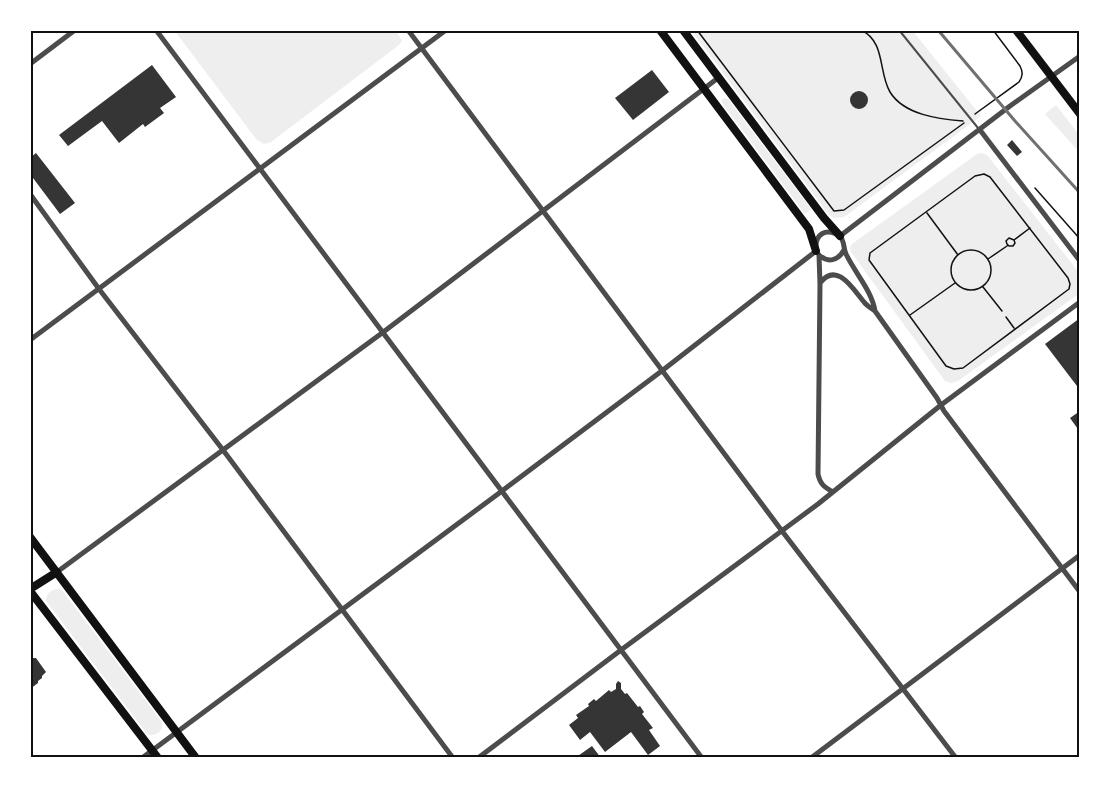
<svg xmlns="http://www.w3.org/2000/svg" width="1110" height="788" font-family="Spectral,serif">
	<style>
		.green { fill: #eee }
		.building { fill: #353535 }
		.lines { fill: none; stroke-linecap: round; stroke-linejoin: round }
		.path { stroke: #111; stroke-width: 1.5 }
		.service { stroke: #4c4c4c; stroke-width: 2 }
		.minor { stroke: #4c4c4c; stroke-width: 5 }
		.secondary { stroke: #111; stroke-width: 8 }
		.rail { stroke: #707070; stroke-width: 3 }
		.neatline { fill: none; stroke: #111; stroke-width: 2 }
	</style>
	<rect width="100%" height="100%" fill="#fff"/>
	<path class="green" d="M174 30H396L402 41 399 45 271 142 264 144 257 140Z
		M691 30H912L981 116 844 217 834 218 829 215Z
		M724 98 728 99 811 209 805 214 722 103V100Z
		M1056 105 1080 136V153L1045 114Z
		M982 153 987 155 1080 274V293L958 381 951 383 945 381 851 252 850 248 852 244 977 154Z
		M59 589 62 590 162 722V729C158 734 152 737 147 734L46 601C46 593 52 589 59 589Z"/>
	<path class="building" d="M152 65 176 97 160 108 164 113 145 127 143 124 119 143 102 121 68 146 59 135Z
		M652 70 669 92 633 120 615 98Z
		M850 100a9 9 0 1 1 18 0a9 9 0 1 1-18 0Z
		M1012 140 1022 152 1017 156 1007 145Z
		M36 153 75 203 60 214 30 174V158Z
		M1080 318V390L1045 344Z
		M1080 411V432L1070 418Z
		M30 658H36L46 672 42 676V678L38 681V683L30 689Z
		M618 681 621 683V689L625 694 627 693 638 707 640 706 644 712 642 714 653 728 649 730 660 746 648 755 631 732 605 752 590 732 580 740 569 725 578 718 576 715 589 706 588 704 594 699 596 701 609 690 611 692 616 689V684Z
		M592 746 601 758H575Z"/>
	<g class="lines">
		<path class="path" d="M697 30 834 211 844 210 964 123
			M861 30C886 42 878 72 890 92 904 115 939 119 963 121
			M975 114 1019 82C1023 76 1023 72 1020 66L993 30
			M984 174 990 177 1068 278 1070 284 1069 289 963 368 954 369 946 366 869 260 870 253 975 176Z
			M1035 188 1080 239
			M927 213 958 255
			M1014 240 1009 238 1006 241 1007 244 1009 246H1013L1015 243 1014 240 1030 228
			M951 270a20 20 0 1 1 40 0a20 20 0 1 1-40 0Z
			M988 259 1007 246
			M983 287 1002 311
			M910 315 955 283
			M1006 317 1014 328"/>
		<path class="service" d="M899 30 978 128"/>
		<path class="minor" d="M156 30 702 758
			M408 30 782 531 956 758
			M30 64 75 30
			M980 130 1080 261
			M30 194 99 289 223 450 453 758
			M840 236C845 242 843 248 846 254 855 273 872 291 875 311L937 398 944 411 1080 592
			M819 255 820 284 818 474C820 484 824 487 833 492
			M819 255C828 263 838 261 844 250
			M820 283C837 261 853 289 864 302 867 306 871 308 875 311
			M30 340 446 30
			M57 572 382 333 718 78
			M142 758 502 491 663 370 816 251C814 234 826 227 840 236L1010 106 1080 56
			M478 758 621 650 818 504 941 405 1080 302
			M811 758 1080 555"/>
		<path class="secondary" d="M660 30 809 229 816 251
			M683 30 824 218 840 236
			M1016 30 1080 114
			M30 537 196 758
			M30 589 57 572
			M30 591 158 758"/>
		<path class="rail" d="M938 30 1015 121 1080 193"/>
	</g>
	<rect width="1110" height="788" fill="none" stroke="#ffffff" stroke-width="63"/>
	<rect x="32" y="32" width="1046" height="724" class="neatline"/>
</svg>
